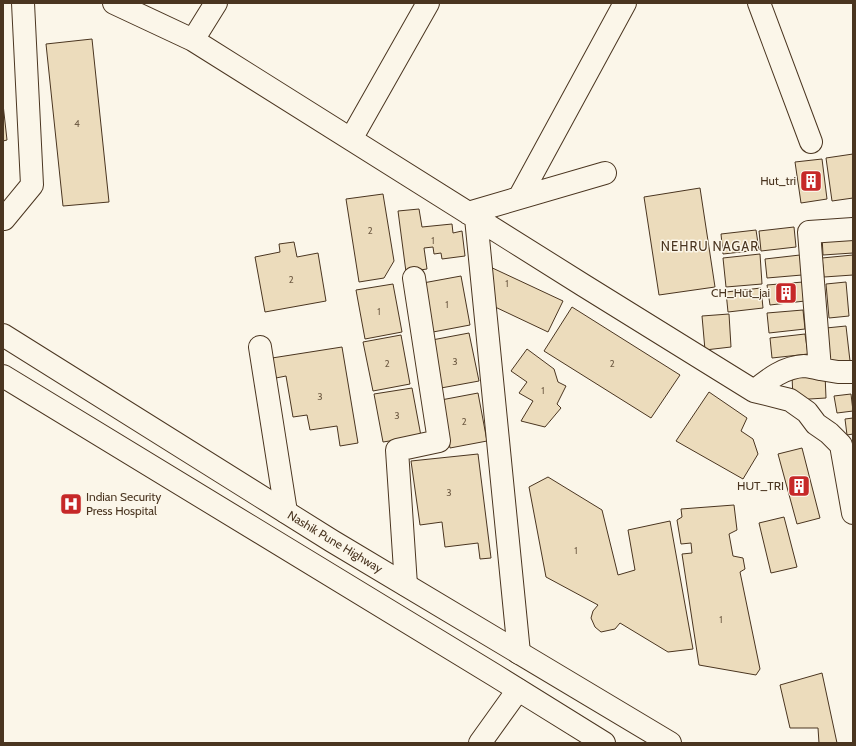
<svg xmlns="http://www.w3.org/2000/svg" width="856" height="746" font-family="Cabin,sans-serif">
	<style>
		.building { fill: #ecdcbc; stroke: #4a3520 }
		.lines { fill: none; stroke-linecap: round; stroke-linejoin: round }
		.street-casing { stroke: #4a3520; stroke-width: 24 }
		.highway-casing { stroke: #4a3520; stroke-width: 24 }
		.street { stroke: #fbf6e9; stroke-width: 22 }
		.highway { stroke: #fbf6e9; stroke-width: 22 }
		.labels { text-anchor: middle; stroke-width: 3; stroke-linejoin: round; paint-order: stroke }
		.number-label { font-size: 10px; fill: #725f47 }
		.poi-label { font-size: 12px; fill: #4a3520; stroke: #fbf6e9; text-anchor: end }
		.street-label { font-size: 12px; fill: #4a3520; stroke: #fbf6e9 }
		.neighbourhood-label { font-size: 13px; letter-spacing: 1px; fill: #4a3520; stroke: #fbf6e9 }
	</style>
	<rect width="100%" height="100%" fill="#fbf6e9"/>
	<path class="building" d="M92 39 109 202 63 206 46 44Z
		M3 104 7 140 3 141Z
		M853 154V198L832 201 826 158Z
		M822 159 827 199 801 203 795 162Z
		M700 188 715 287 659 295 644 197Z
		M383 194 394 261 384 278 359 282 346 199Z
		M419 209 422 227 452 224 453 233 462 231 465 256 442 259 441 253 434 254 433 247 424 248 427 269 406 272 398 211Z
		M794 227 796 247 761 251 759 231Z
		M756 230 759 250 723 254 721 234Z
		M853 233V253L823 255 822 236Z
		M294 242 297 257 318 253 326 301 265 312 255 257 280 252 279 244Z
		M760 254 762 284 726 287 723 258Z
		M800 255 802 275 767 278 765 259Z
		M853 255V275L824 277 822 258Z
		M486 265 563 301 548 332 493 306Z
		M461 276 470 325 433 332 423 283Z
		M803 282 805 301 770 305 767 285Z
		M846 282 849 316 829 318 826 284Z
		M393 284 402 332 365 339 356 290Z
		M761 288 763 308 728 312 726 292Z
		M572 307 680 375 651 418 544 351Z
		M803 310 805 329 769 333 767 313Z
		M729 314 731 347 705 350 702 316Z
		M846 326 850 361 829 363 826 328Z
		M469 333 479 381 441 388 432 340Z
		M805 334 808 354 772 358 770 338Z
		M401 335 410 384 373 391 363 342Z
		M342 347 358 443 340 446 337 426 310 430 307 415 293 417 286 376 276 378 272 358Z
		M527 349 554 369 558 382 566 386 557 404 561 408 545 427 521 421 533 401 519 393 527 382 511 371Z
		M825 374 826 398 793 400 792 375Z
		M412 388 421 436 383 442 374 394Z
		M709 392 747 418 741 431 753 439 758 454 743 479 676 441Z
		M478 393 487 441 450 448 441 400Z
		M851 394 853 411 837 413 834 396Z
		M853 418V434L847 435 845 419Z
		M802 448 820 518 797 524 778 454Z
		M478 454 491 558 480 559 478 543 445 547 442 522 420 525 411 461Z
		M548 477 602 510 618 575 635 570 628 530 670 521 693 649 668 652 620 623 615 629 601 632 595 627 591 618 593 611 598 605 546 577 529 487Z
		M734 505 737 530 729 534 733 556 743 558 745 569 740 572 760 669 756 675 699 665 682 554 692 553 691 543 681 544 677 520 682 517 681 509Z
		M784 517 797 567 771 573 759 523Z
		M822 673 837 743H819L818 728H790L780 685Z"/>
	<g class="lines">
		<g class="street-casing">
			<path id="street" d="M114 3 193 40 583 285 754 391 790 400 807 412 816 424 829 433 841 445 853 513
				M759 3 811 142
				M193 40 216 3
				M351 139 428 3
				M519 198 625 3
				M468 213 605 173
				M476 218 519 653
				M4 219 32 185 23 3
				M853 229 809 232 820 369 838 372H853
				M260 347 286 512
				M754 391C769 379 784 367 804 366 809 366 815 368 820 369
				M406 585 397 450 439 441 414 278
				M480 743 518 690"/>
		</g>
		<g class="highway-casing">
			<path id="highway" d="M3 335 332 541 670 743
				M3 376 496 676 604 743"/>
		</g>
		<use href="#street" class="street"/>
		<use href="#highway" class="highway"/>
	</g>
	<defs>
		<g id="building-square" transform="scale(1.15)"><rect x="-9" y="-9" width="18" height="18" rx="4" fill="#c62828" stroke="#fbf6e9"/><path d="M-4-6H4V6H1V3H-1V6H-4ZM-2.5-4.3h1.7v1.8h-1.7ZM.8-4.3h1.7v1.8H.8ZM-2.5-1h1.7V.8h-1.7ZM.8-1h1.7V.8H.8Z" fill="#fff"/></g>
		<g id="hospital-square" transform="scale(1.15)"><rect x="-9" y="-9" width="18" height="18" rx="4" fill="#c62828" stroke="#fbf6e9"/><path d="M-5-5h3v3.5h4V-5h3V5h-3V1.5h-4V5h-3Z" fill="#fff"/></g>
	</defs>
	<g fill-rule="evenodd">
		<use href="#building-square" x="811" y="181"/>
		<use href="#building-square" x="786" y="293"/>
		<use href="#building-square" x="799" y="486"/>
		<use href="#hospital-square" x="71" y="504"/>
	</g>
	<g class="labels">
		<g class="number-label">
			<text x="77" y="127">4</text>
			<text x="370" y="234">2</text>
			<text x="433" y="244">1</text>
			<text x="291" y="283">2</text>
			<text x="507" y="287">1</text>
			<text x="447" y="308">1</text>
			<text x="379" y="315">1</text>
			<text x="455" y="365">3</text>
			<text x="387" y="367">2</text>
			<text x="612" y="367">2</text>
			<text x="543" y="394">1</text>
			<text x="320" y="400">3</text>
			<text x="397" y="419">3</text>
			<text x="464" y="425">2</text>
			<text x="449" y="496">3</text>
			<text x="576" y="554">1</text>
			<text x="721" y="623">1</text>
		</g>
		<g class="poi-label">
			<text x="796" y="185">Hut_tri</text>
			<text x="770" y="297">CH_Hut_jai</text>
			<text x="784" y="490">HUT_TRI</text>
			<text x="86" y="501" text-anchor="start">Indian Security<tspan x="86" dy="14">Press Hospital</tspan></text>
		</g>
		<g class="street-label">
			<text transform="translate(335 542) rotate(31)" y="4">Nashik Pune Highway</text>
		</g>
		<g class="neighbourhood-label">
			<text x="710" y="251">NEHRU NAGAR</text>
		</g>
	</g>
	<rect width="856" height="746" fill="none" stroke="#4a3520" stroke-width="8"/>
</svg>
